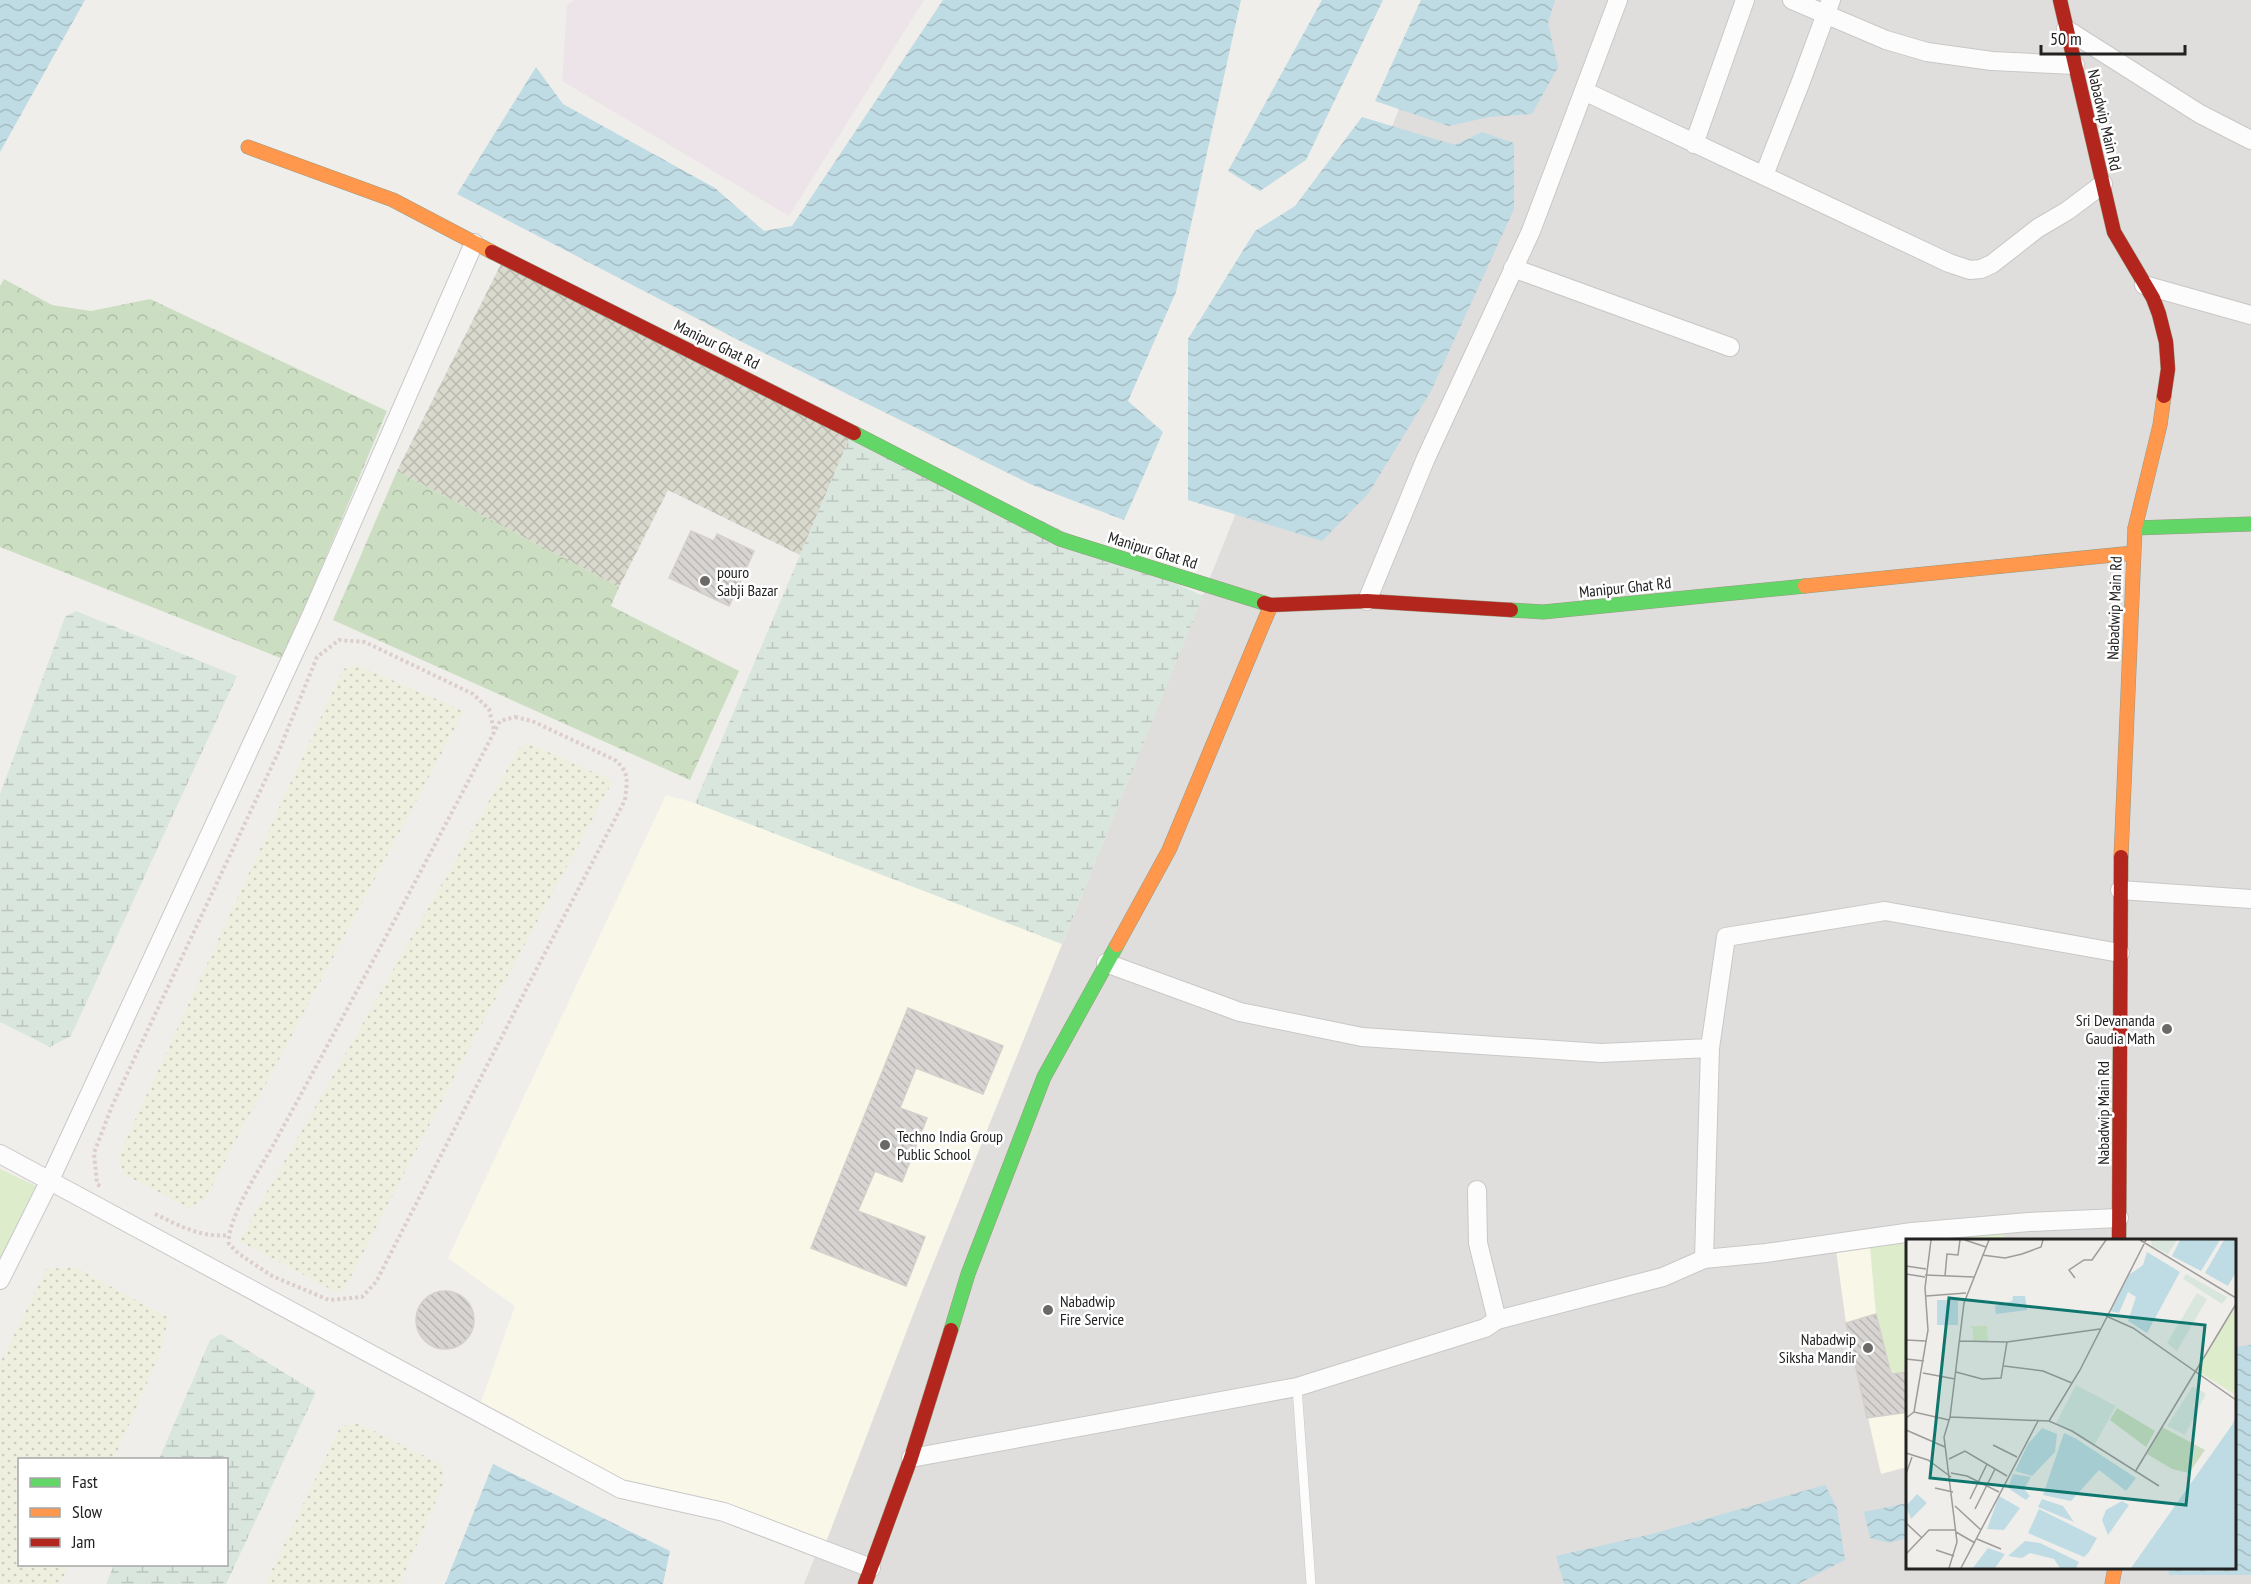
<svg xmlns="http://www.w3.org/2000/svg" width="2251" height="1584" font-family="'PT Sans Narrow',sans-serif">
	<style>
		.residential { fill: #dfdedc; fill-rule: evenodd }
		.industrial { fill: #ede4e9 }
		.education { fill: #f8f7e8 }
		.construction { fill: url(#construction-cross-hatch) }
		.farmland { fill: url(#farmland-dots) }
		.grass { fill: #ddeccb }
		.forest { fill: url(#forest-crowns) }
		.wetland { fill: url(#wetland-marsh) }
		.water { fill: url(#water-waves) }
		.building { fill: url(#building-back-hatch); stroke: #d3d0cc; stroke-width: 1.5 }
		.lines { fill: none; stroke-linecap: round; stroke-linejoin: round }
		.lane-casing { stroke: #c9c8c7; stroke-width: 10 }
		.street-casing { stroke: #c9c8c7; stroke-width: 20 }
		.fast-casing { stroke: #999a82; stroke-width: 15 }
		.slow-casing { stroke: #999a82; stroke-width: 15 }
		.jam-casing { stroke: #999a82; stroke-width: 15 }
		.path { stroke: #dccecd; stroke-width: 4; stroke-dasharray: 3 3; stroke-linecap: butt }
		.lane { stroke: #fdfcfc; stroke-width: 9 }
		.street { stroke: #fdfcfc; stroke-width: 18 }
		.fast { stroke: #63d668; stroke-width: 14 }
		.slow { stroke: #ff974d; stroke-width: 14 }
		.jam { stroke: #b3261e; stroke-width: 14 }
		.poi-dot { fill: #6a6968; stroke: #fff; stroke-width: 2 }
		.labels { text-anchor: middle; stroke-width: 5; stroke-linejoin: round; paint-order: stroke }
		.street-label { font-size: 16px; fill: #222; stroke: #fff }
		.poi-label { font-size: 16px; fill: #222; stroke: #fff; text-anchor: start }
		.inset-road { fill: none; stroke: #9e9c9b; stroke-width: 1.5 }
		.view { fill: #0f766e; fill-opacity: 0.15; stroke: #0f766e; stroke-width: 3 }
		.inset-edge { fill: none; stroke: #222; stroke-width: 3 }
	</style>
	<defs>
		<pattern id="construction-cross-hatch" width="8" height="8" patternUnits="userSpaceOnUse" patternTransform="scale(1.5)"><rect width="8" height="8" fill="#d9d9cd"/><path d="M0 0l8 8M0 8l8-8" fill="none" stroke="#babab0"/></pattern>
		<pattern id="farmland-dots" width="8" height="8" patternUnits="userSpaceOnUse" patternTransform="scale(1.5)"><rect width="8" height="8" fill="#efefdf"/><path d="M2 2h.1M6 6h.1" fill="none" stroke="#cdcdbf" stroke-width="1.8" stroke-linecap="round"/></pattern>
		<pattern id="forest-crowns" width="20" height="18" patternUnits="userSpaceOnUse" patternTransform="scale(1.5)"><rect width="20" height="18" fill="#cbdec1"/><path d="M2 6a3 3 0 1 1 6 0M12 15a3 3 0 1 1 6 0" fill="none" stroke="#aebea6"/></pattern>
		<pattern id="wetland-marsh" width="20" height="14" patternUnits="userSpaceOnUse" patternTransform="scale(1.5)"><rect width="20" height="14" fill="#d9e6de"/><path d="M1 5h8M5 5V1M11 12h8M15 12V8" fill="none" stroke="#bac5be"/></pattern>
		<pattern id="water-waves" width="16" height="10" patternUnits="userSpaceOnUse" patternTransform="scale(1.5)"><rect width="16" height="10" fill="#bfdbe3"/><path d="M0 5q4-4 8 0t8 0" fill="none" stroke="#a4bcc2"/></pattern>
		<pattern id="building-back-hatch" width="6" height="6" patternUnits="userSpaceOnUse" patternTransform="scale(1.5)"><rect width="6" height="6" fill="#d7d4d2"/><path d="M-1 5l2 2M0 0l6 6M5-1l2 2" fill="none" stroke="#b8b6b4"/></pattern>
	</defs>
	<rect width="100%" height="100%" fill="#f0eeeb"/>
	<path class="residential" d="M1443 0H2251V1584H804ZM1908 1240H2234V1568H1908Z"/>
	<path class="industrial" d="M574 0H924L789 216 562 81 567 5Z"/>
	<path class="education" d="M666 795 695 803 1062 944 922 1291 823 1550 621 1489 516 1420 481 1402 515 1306 448 1258Z
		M1907 1243V1467L1881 1474 1846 1323 1836 1250Z"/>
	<path class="construction" d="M504 258 852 432 800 555 668 490 619 587 397 471Z"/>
	<path class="farmland" d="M357 665 464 711 205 1199 189 1208 123 1174 118 1157 343 669Z
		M528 743 613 781 475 1037 345 1288 338 1293 239 1241 519 748Z
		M75 1267 169 1318 159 1356 114 1459 20 1460V1564L69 1565 60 1584H0V1363L46 1269Z
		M358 1423 441 1464 444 1483 400 1584H265L340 1427Z"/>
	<path class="grass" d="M0 1169 36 1186 0 1260Z
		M2004 1233 2005 1240H1931Z
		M1907 1243V1372L1891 1374 1876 1314 1870 1247Z"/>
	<path class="forest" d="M4 279 52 305 91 311 150 299 387 411 283 659 0 547V286Z
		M397 471 619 587 611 606 739 671 690 780 333 620Z"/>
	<path class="wetland" d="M852 432 1203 596 1062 944 695 803Z
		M76 611 237 676 71 1036 50 1047 0 1022V794L65 617Z
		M221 1334 316 1392 226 1584H106L114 1565 226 1564V1460L159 1459 210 1340Z"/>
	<path class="water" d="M0 0H85L0 152Z
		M943 0H1241L1176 292 1128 401 1163 432 1124 520 1030 484 748 345 457 194 536 67 563 104 715 188 764 231 792 226Z
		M1322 0H1383L1306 160 1260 191 1228 171Z
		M1421 0H1555L1548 23 1558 67 1532 114 1489 117 1449 126 1375 101Z
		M1362 117 1455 145 1482 132 1514 143V209L1431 391 1368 494 1322 541 1188 500V339L1255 231 1295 206Z
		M2251 1345V1575H2169L2168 1568H2234L2235 1347Z
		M493 1464 670 1551 663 1584H445Z
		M1825 1485 1837 1508 1845 1560 1798 1584H1564L1556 1556 1652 1534Z
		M1907 1503V1538L1889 1543 1870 1538 1864 1512Z"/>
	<path class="building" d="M691 531 714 541 717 534 754 551 729 606 669 578Z
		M908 1008 1003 1046 983 1094 916 1068 900 1108 927 1118 902 1182 875 1171 858 1211 925 1237 906 1286 811 1248Z
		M416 1320a29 29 0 1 1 58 0a29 29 0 1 1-58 0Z
		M1876 1314 1891 1374 1908 1372V1412L1867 1418 1846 1323Z"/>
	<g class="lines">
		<g class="lane-casing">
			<path id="lane" d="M1297 1387 1311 1584"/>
		</g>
		<g class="street-casing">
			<path id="street" d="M1792 0 1886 40 1927 52 1992 61 2075 65
				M2066 29 2200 114 2251 140
				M1584 91 1949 263 1970 270 1981 269 1992 264 2038 228 2067 211 2103 184
				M1694 144 1745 0
				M1764 175 1800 84 1831 0
				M1513 268 1730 347
				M2144 285 2251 315
				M1367 601 1426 458 1531 231 1618 0
				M2120 890 2251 899
				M1106 963 1240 1012 1362 1037 1601 1053 1710 1048
				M0 1154 621 1489 724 1512 871 1568
				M1477 1190 1478 1243 1497 1320
				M1704 1259 1710 1048 1726 937 1885 911 2120 953
				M0 1280 49 1182 311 616 474 243
				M911 1458 1297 1387 1485 1328 1497 1320 1663 1277 1704 1259 1766 1253 1912 1232 2029 1222 2119 1218"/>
		</g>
		<g class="fast-casing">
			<path id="fast" d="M854 433 1060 539 1264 603
				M2135 528 2251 524
				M1511 610 1543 612 1805 586
				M951 1330 968 1274 1044 1077 1117 945"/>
		</g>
		<g class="slow-casing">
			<path id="slow" d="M248 147 393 200 492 252
				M1805 586 2133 553
				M2121 857 2135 528 2160 425 2164 396
				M1117 945 1169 850 1271 605
				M2112 1584 2115 1568"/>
		</g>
		<g class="jam-casing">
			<path id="jam" d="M2060 0 2114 232 2153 298 2159 314 2166 342 2168 369 2164 396
				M492 252 854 433
				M1264 603 1271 605 1367 601 1511 610
				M2119 1240 2121 857
				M865 1584 911 1458 951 1330"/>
		</g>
		<path class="path" d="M515 717 532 721 615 760C630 773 627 781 625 800L535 972 376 1282 362 1297 329 1300 272 1276 239 1254 229 1244C226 1220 262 1165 275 1142 351 1003 426 862 500 721Z
			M100 1186 97 1184 94 1153 112 1106 278 753 317 657 339 640 365 642 473 694 489 709 494 730
			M155 1214C178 1225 201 1238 228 1235"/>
		<use href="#lane" class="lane"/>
		<use href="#street" class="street"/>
		<use href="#fast" class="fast"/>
		<use href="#slow" class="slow"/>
		<use href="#jam" class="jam"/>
	</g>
	<g class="poi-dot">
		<circle cx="705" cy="581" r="6"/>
		<circle cx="2167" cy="1029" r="6"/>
		<circle cx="885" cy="1145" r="6"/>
		<circle cx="1048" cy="1310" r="6"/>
		<circle cx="1868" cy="1348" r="6"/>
	</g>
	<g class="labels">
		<g class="street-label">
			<text transform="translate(2105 120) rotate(77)" y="6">Nabadwip Main Rd</text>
			<text transform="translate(717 344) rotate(26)" y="6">Manipur Ghat Rd</text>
			<text transform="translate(1153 550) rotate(17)" y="6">Manipur Ghat Rd</text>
			<text transform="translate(1625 587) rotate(-6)" y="6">Manipur Ghat Rd</text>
			<text transform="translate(2114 608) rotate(-88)" y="6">Nabadwip Main Rd</text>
			<text transform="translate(2103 1113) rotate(-90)" y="6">Nabadwip Main Rd</text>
		</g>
		<g class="poi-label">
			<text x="717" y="578">pouro<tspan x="717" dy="18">Sabji Bazar</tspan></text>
			<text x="2155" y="1026" text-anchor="end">Sri Devananda<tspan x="2155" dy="18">Gaudia Math</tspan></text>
			<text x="897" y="1142">Techno India Group<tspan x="897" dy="18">Public School</tspan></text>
			<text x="1060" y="1307">Nabadwip<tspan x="1060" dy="18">Fire Service</tspan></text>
			<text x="1856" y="1345" text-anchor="end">Nabadwip<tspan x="1856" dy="18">Siksha Mandir</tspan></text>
		</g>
	</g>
	<g transform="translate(1906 1239)">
		<rect width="330" height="330" fill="#f0eeeb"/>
		<path d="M330 67V156L290 131ZM63 87H81L82 102H67V90Z" fill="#ddeccb"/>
		<path d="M211 169 249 192 240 208 204 181ZM256 188 299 211 283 234 266 230 241 215Z" fill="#cbdec1"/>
		<path d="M245 1H271L262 15 246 7ZM280 35 321 58 316 65 277 40ZM291 54 301 60 271 112 261 104ZM170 146 210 167 188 207 150 184ZM287 147 300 155 279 196 261 187Z" fill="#d9e6de"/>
		<path d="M274 1H314L295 32 266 17ZM318 1H330V33L322 47 299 34ZM241 13 274 33 241 94 222 82 230 58 222 53 213 74 204 72 223 36 237 26ZM107 57H119L121 71 90 75 89 67 106 62ZM31 61H52V86H31ZM330 177V329H225L326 186ZM136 189 151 195 149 213 126 237 109 232 122 205ZM158 194 169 199 230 239 220 252 193 231 165 262 137 256ZM107 235 125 238 118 250 124 257 120 261 102 249ZM11 255 21 264 5 280 0 267ZM93 257 114 269 98 291 81 290ZM136 260 157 267 168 283 132 268ZM216 262 223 266 202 296 196 281 200 271ZM133 270 191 299 183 313 178 318 122 294ZM119 302 134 304 173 323 170 329H154L148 320 124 314 116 319 102 317ZM82 309 99 315 89 329H67Z" fill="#bfdbe3"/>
		<path class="inset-road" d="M59 1 80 8M234 1 330 59M76 16 99 19 116 15 135 8 137 1M0 27 20 30M0 35 19 38M19 36 68 38M39 37 41 15 52 16 54 1M169 39 163 31 178 21H186L200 1M20 57 60 54M200 77 227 89 330 161M0 101 20 102M53 102 101 103 194 90M0 120 18 122M98 127 137 132 166 144M50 133 76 140 95 139 101 103M17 134 49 140M8 173 22 91 19 49 25 1M44 178 143 182 166 192 253 247M0 179 8 173 43 181M143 182 174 131 240 1M0 191 39 208M87 206 111 218M0 214 22 221 45 238M43 220 59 212 101 237M229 233 330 65M45 234 61 237 93 253M0 235 6 218M29 249 47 253M64 260 81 225M49 267 75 291M69 270 89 230M0 284 15 298M50 293 69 304M71 300 95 310M30 311 48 317M0 315 23 291H49M43 329 51 303 38 198 44 178 58 64 83 1M55 329 132 182"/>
		<path class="view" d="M43 59 299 86 280 266 24 239Z"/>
		<rect width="330" height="330" class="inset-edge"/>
	</g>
	<rect x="18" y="1458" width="210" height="108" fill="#ffffff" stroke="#a7a7a7" stroke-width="1.5"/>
	<rect x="30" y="1478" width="30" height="9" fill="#63d668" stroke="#a7a7a7" stroke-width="1.5"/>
	<text x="72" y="1488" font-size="18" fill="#222222">Fast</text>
	<rect x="30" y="1508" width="30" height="9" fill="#ff974d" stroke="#a7a7a7" stroke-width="1.5"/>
	<text x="72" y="1518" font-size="18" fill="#222222">Slow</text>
	<rect x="30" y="1538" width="30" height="9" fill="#b3261e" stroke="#a7a7a7" stroke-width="1.5"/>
	<text x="72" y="1548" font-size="18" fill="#222222">Jam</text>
	<path d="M2041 45v9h144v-9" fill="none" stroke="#222222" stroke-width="3"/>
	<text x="2050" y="45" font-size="18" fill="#222222" stroke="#ffffff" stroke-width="4.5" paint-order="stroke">50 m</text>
</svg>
